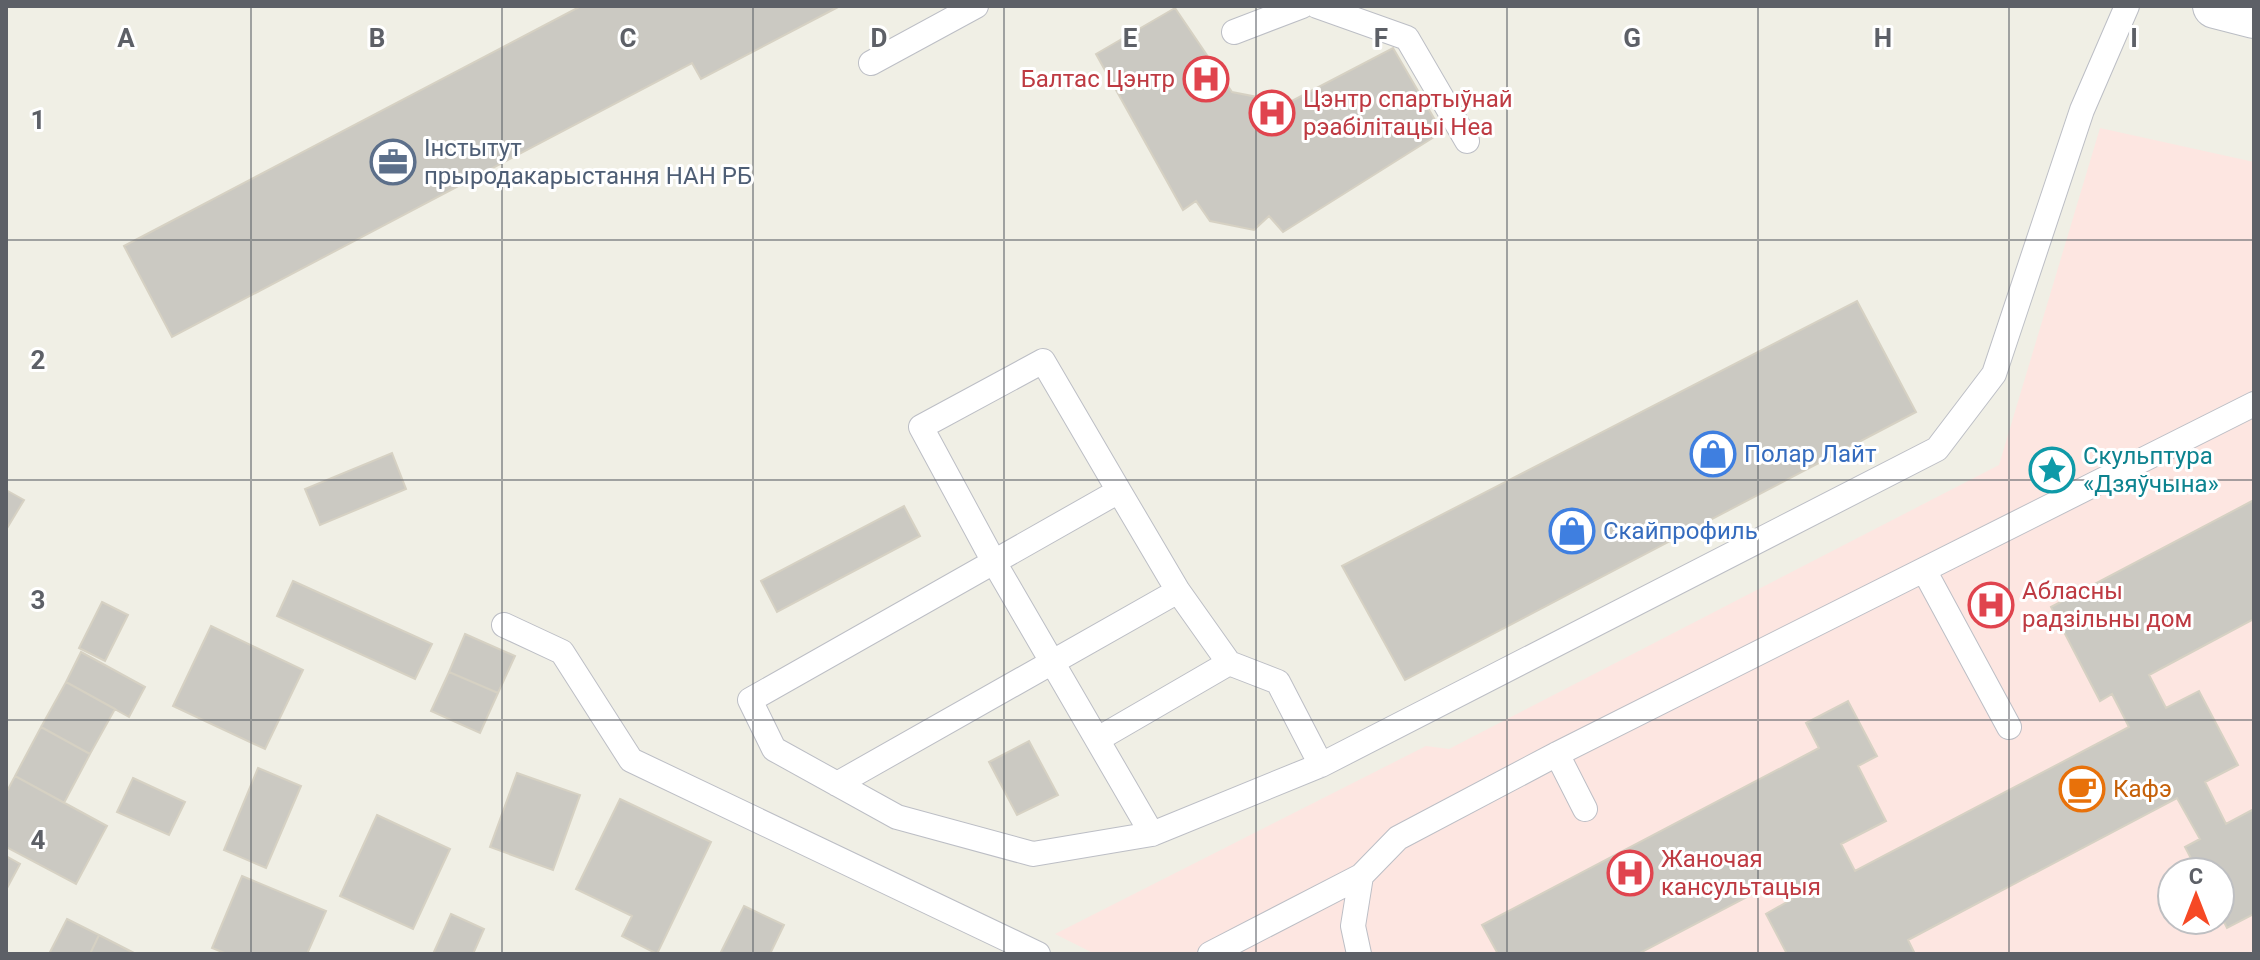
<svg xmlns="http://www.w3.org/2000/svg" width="2260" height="960" font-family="Roboto,sans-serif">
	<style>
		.medical { fill: #fde6e1; fill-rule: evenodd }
		.building { fill: #cbc9c2; stroke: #d6d1c3; stroke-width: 2 }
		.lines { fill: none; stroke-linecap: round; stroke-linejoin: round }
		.service-casing { stroke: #bcbec5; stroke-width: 26 }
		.secondary-casing { stroke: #babdc4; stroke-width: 46 }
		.service { stroke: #fff; stroke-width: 24 }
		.secondary { stroke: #fff; stroke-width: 44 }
		.grid { fill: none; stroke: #5d6067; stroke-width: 2; stroke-opacity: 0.55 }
		.labels { text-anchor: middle; stroke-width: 6; stroke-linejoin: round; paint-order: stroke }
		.health-label { font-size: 24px; fill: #be3a42; stroke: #fff; text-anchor: start }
		.service-label { font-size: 24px; fill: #4e5e75; stroke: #fff; text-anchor: start }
		.shop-label { font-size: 24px; fill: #366cbe; stroke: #fff; text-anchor: start }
		.culture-label { font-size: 24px; fill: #0d838f; stroke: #fff; text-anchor: start }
		.food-label { font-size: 24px; fill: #c56008; stroke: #fff; text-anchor: start }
		.grid-label { font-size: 26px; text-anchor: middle; font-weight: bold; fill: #5d6067; stroke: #fff; stroke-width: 6; stroke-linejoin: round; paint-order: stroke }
	</style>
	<rect width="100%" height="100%" fill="#f0efe5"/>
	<path class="medical" d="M2100 128 2254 162V954H1095L1055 934 1426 746 1449 749 1999 465ZM2172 872H2220V920H2172Z"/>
	<path class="building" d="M581 6H840L701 79 692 63 172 337 124 246Z
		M1175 8 1232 92 1288 103 1393 48 1442 132 1283 232 1269 216 1254 230 1210 221 1196 201 1183 210 1096 54Z
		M1857 301 1916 412 1405 680 1342 566Z
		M392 453 406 489 320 525 305 489Z
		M6 490 24 500 6 530Z
		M2254 500V619L2149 675 2166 708 2199 691 2238 765 2205 782 2226 824 2254 809V914L2227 928 2220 914V872H2198L2185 847 2200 839 2177 798 1908 940 1915 954H1787L1766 914 1792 899 1781 879 1638 954H1498L1482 925 1819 748 1806 723 1848 701 1877 756 1858 766 1886 821 1841 844 1855 871 2129 727 2112 694 2100 701 2051 607Z
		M904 506 920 536 777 612 761 581Z
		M293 581 432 644 415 679 277 616Z
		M102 602 128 615 105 661 79 648Z
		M211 626 303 670 265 749 173 706Z
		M465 634 515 656 498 693 449 672Z
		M81 652 145 687 129 717 66 682Z
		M449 672 498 693 480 733 431 711Z
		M66 682 115 709 90 754 41 727Z
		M41 727 90 754 64 803 15 776Z
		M1029 741 1058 795 1017 815 989 762Z
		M258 768 301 786 266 868 224 850Z
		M517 773 580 795 553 870 490 847Z
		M15 776 107 826 76 884 6 847V793Z
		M133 778 185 802 169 835 117 812Z
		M620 799 711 842 657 954 622 936 632 916 576 889Z
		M377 815 450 849 413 929 340 896Z
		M6 856 20 864 6 890Z
		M242 876 326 911 307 954H227L212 948Z
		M744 906 784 925 770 954H720Z
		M451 914 484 929 473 954H433Z
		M67 919 99 935 90 954H49Z
		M99 935 136 954H90Z"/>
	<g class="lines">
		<g class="service-casing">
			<path id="service" d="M1317 6 1407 38 1467 141
				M1234 32 1302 6
				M871 63 976 6
				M1119 491 1043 361 921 427 994 562 1152 834
				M1924 570 2009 727
				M504 625 562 652 631 760 1038 954
				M1098 739 1229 663
				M1557 754 1585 809
				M1321 765 1278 682 1229 663 1178 591 1119 491 750 700 774 749 897 817 1033 854 1152 834 1321 765 1937 449 1994 374 2082 110 2127 6
				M837 784 1178 591
				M1210 954 1361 876
				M1359 954 1353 926 1361 876 1398 838 1557 754 2254 404"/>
		</g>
		<g class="secondary-casing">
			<path id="secondary" d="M2215 6 2254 16"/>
		</g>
		<use href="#service" class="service"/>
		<use href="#secondary" class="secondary"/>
	</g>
	<path class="grid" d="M251 6V954M502 6V954M753 6V954M1004 6V954M1256 6V954M1507 6V954M1758 6V954M2009 6V954M6 240H2254M6 480H2254M6 720H2254"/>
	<defs>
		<g id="hospital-ring" transform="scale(2.3)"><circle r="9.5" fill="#fff" stroke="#e0444e" stroke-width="1.5"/><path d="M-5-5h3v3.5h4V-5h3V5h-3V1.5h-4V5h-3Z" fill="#e0444e"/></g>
		<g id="office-ring" transform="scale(2.3)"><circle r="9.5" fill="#fff" stroke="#5c6f8a" stroke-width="1.5"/><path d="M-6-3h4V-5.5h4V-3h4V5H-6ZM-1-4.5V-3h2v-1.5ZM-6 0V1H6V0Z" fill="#5c6f8a"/></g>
		<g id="shop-ring" transform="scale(2.3)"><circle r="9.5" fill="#fff" stroke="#3f7fe0" stroke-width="1.5"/><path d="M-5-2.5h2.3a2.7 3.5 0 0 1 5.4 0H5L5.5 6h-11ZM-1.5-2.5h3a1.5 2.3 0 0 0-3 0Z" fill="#3f7fe0"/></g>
		<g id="sight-ring" transform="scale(2.3)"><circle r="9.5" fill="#fff" stroke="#0f9aa8" stroke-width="1.5"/><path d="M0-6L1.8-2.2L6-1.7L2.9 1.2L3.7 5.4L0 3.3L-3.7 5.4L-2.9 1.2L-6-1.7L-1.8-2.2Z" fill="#0f9aa8"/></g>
		<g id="cafe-ring" transform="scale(2.3)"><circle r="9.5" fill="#fff" stroke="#e8710a" stroke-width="1.5"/><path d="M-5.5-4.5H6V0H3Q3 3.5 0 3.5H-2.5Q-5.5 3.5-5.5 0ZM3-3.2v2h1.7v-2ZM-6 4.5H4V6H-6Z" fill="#e8710a"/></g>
	</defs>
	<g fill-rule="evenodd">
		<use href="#hospital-ring" x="1206" y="79"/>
		<use href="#hospital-ring" x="1272" y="113"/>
		<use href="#office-ring" x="393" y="162"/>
		<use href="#shop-ring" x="1713" y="454"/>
		<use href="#sight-ring" x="2052" y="470"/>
		<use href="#shop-ring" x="1572" y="531"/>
		<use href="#hospital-ring" x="1991" y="605"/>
		<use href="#cafe-ring" x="2082" y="789"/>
		<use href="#hospital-ring" x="1630" y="873"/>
	</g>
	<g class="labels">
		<g class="health-label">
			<text x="1175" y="87" text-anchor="end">Балтас Цэнтр</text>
			<text x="1303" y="107">Цэнтр спартыўнай<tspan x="1303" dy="28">рэабілітацыі Неа</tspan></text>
			<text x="2022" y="599">Абласны<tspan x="2022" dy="28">радзільны дом</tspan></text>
			<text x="1661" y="867">Жаночая<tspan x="1661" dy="28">кансультацыя</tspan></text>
		</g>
		<g class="service-label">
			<text x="424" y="156">Інстытут<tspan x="424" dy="28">прыродакарыстання НАН РБ</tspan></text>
		</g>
		<g class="shop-label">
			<text x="1744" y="462">Полар Лайт</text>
			<text x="1603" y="539">Скайпрофиль</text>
		</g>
		<g class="culture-label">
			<text x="2083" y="464">Скульптура<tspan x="2083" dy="28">«Дзяўчына»</tspan></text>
		</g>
		<g class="food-label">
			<text x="2113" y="797">Кафэ</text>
		</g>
	</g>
	<g class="grid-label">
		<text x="126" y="47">A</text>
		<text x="377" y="47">B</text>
		<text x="628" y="47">C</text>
		<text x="879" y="47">D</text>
		<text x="1130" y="47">E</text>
		<text x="1381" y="47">F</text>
		<text x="1632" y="47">G</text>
		<text x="1883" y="47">H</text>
		<text x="2134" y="47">I</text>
		<text x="38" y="129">1</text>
		<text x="38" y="369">2</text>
		<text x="38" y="609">3</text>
		<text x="38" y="849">4</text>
	</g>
	<rect width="2260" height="960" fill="none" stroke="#5d6067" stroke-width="16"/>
	<g transform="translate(2196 896)"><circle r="38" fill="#ffffff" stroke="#bebfc2" stroke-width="2"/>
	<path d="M0-6L14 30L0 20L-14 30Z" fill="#f64925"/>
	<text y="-12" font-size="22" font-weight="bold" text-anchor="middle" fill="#5d6067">С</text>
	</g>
</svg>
